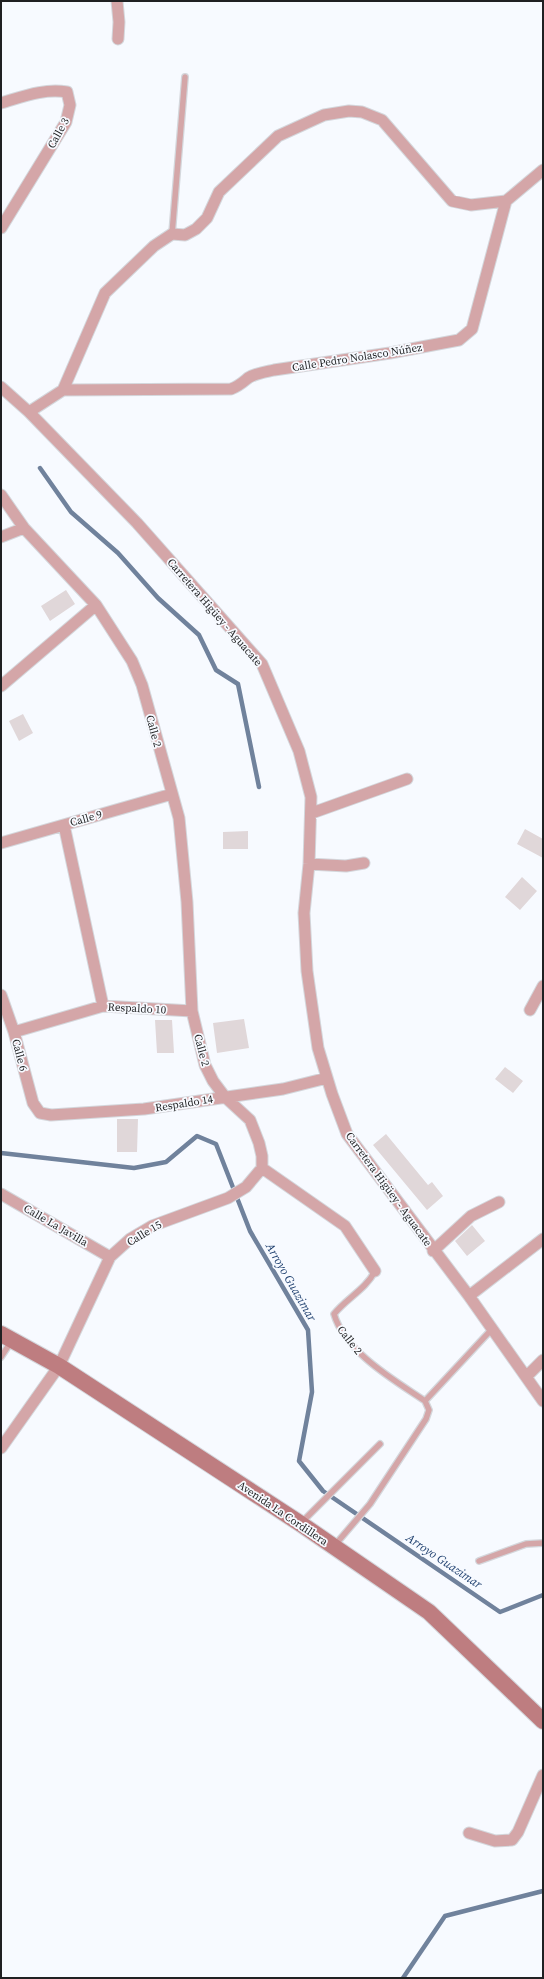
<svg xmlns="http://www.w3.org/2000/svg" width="544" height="1979" font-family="'Source Serif 4',serif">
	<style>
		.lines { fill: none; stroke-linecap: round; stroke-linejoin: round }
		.stream { stroke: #70829c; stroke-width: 4.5 }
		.building { fill: #e0d7d9 }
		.service-casing { stroke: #d4d7dc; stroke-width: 8 }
		.minor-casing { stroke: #d4d7dc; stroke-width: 13 }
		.secondary-casing { stroke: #d4d7dc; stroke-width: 18 }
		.service { stroke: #d4a6a8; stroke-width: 5.5 }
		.minor { stroke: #d4a6a8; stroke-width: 11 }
		.secondary { stroke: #be7d80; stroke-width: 16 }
		.labels { text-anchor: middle; stroke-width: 3.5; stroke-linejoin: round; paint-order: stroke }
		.street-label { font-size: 11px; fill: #1f2022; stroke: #f7faff }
		.water-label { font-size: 12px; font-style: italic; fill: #1f406f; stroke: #f7faff }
	</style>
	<rect width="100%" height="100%" fill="#f7faff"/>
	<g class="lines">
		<path class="stream" d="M40 468 71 512 118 553 158 598 199 635 216 670 238 684 259 787
			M1 1153 134 1168 166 1162 197 1136 216 1144 250 1231 308 1330 312 1392 299 1461 323 1491 500 1612 543 1595
			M403 1978 445 1916 543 1891"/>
	</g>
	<path class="building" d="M66 590 75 604 50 621 41 606Z
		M23 714 33 733 19 741 9 721Z
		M525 829 543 839V858L517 844Z
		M248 831V849H223V832Z
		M522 877 537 891 520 910 505 897Z
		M244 1019 249 1048 217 1053 213 1023Z
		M155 1020H172L174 1053H157Z
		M505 1067 523 1081 513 1093 495 1079Z
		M117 1119H138L137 1152H117Z
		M386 1134 428 1185 432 1182 443 1196 427 1210 373 1145Z
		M472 1225 485 1241 467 1256 455 1241Z"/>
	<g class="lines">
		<g class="service-casing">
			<path id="service" d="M172 234 185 77
				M1 1357 11 1342
				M425 1401 492 1329
				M301 1523 380 1444
				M335 1545 370 1504 426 1419 429 1410 425 1401C394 1380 345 1352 334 1314 347 1298 366 1289 375 1271
				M479 1561 526 1544 543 1543"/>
		</g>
		<g class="minor-casing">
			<path id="minor" d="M117 1 119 22 118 39
				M1 103C22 97 44 88 67 92L70 105 66 122 1 228
				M1 387 29 412 137 523 262 664 299 751 311 797 309 864 304 913 307 971 318 1048 332 1094 347 1134 469 1296 543 1401
				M63 390 231 389C239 386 242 383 248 378 256 373 265 372 274 370L390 353 459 340 472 329 506 201 543 170
				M29 412 63 390 105 293 154 246 172 234 185 235 196 229 207 218 219 192 278 136 324 115 349 111 362 112 382 120 452 201 471 205 506 201
				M1 495 24 528 96 605 132 661 142 685 179 818 187 902 192 1011 205 1065 213 1081 225 1097 250 1120 259 1143 262 1156V1168L345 1226 375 1271
				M1 537 24 528
				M1 686 96 605
				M312 813 407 779
				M64 825 103 1006
				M1 843 172 794
				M309 864 346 866 364 863
				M1 995 14 1032 33 1103 40 1113 51 1115 144 1109 283 1089 327 1078
				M530 1010 543 986
				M14 1032 103 1006 192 1011
				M1 1194 110 1257
				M433 1251 471 1216 499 1202
				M469 1296 543 1239
				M526 1377 543 1360
				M1 1448 59 1366 110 1257 130 1239 152 1226 228 1198 246 1187 262 1168
				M469 1833 495 1841 512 1840 518 1832 543 1775"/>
		</g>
		<g class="secondary-casing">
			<path id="secondary" d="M1 1334 59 1366 301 1524 429 1612 543 1721"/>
		</g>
		<use href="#service" class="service"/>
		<use href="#minor" class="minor"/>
		<use href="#secondary" class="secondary"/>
	</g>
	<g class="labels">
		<g class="street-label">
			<text transform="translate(58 133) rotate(-62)" y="4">Calle 3</text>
			<text transform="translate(357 357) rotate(-9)" y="4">Calle Pedro Nolasco Núñez</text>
			<text transform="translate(215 612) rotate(49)" y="4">Carretera Higüey - Aguacate</text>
			<text transform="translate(154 731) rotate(75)" y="4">Calle 2</text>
			<text transform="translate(86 818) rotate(-16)" y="4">Calle 9</text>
			<text transform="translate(137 1008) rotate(3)" y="4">Respaldo 10</text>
			<text transform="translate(202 1050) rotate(75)" y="4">Calle 2</text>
			<text transform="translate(20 1055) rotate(75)" y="4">Calle 6</text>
			<text transform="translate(184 1103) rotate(-9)" y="4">Respaldo 14</text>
			<text transform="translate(389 1189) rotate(54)" y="4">Carretera Higüey - Aguacate</text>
			<text transform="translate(56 1225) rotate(30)" y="4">Calle La Javilla</text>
			<text transform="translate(144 1233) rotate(-31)" y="4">Calle 15</text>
			<text transform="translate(350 1340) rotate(52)" y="4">Calle 2</text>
			<text transform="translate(283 1513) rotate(34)" y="4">Avenida La Cordillera</text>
		</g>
		<g class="water-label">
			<text transform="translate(291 1282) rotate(60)" y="4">Arroyo Guazimar</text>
			<text transform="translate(444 1561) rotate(34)" y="4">Arroyo Guazimar</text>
		</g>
	</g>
	<rect width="544" height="1979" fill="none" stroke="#1f2022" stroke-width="4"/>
</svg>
